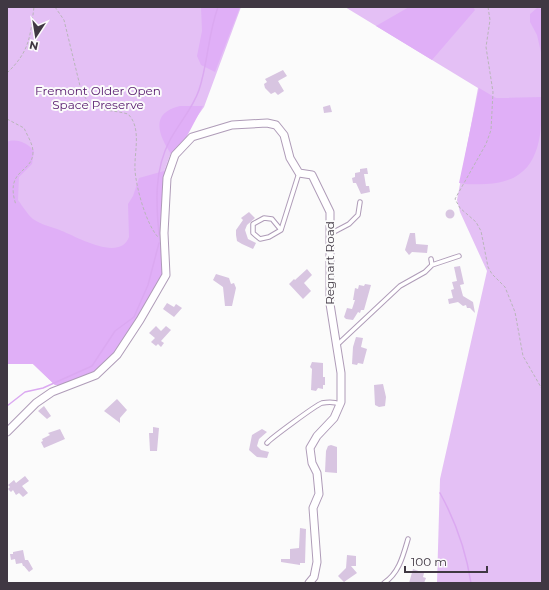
<svg xmlns="http://www.w3.org/2000/svg" width="549" height="590" font-family="Montserrat,sans-serif">
	<style>
		.green { fill: #e4c0f5 }
		.forest { fill: #e0aff7 }
		.lines { fill: none; stroke-linecap: round; stroke-linejoin: round }
		.stream { stroke: #dba9f1; stroke-width: 1.5 }
		.building { fill: #d8c5e1 }
		.lane-casing { stroke: #af9cb8; stroke-width: 5.5 }
		.street-casing { stroke: #af9cb8; stroke-width: 9 }
		.path { stroke: #b9b6ba; stroke-width: 1; stroke-dasharray: 3 2; stroke-linecap: butt }
		.lane { stroke: #fff; stroke-width: 3.5 }
		.street { stroke: #fff; stroke-width: 7 }
		.labels { text-anchor: middle; stroke-width: 4; stroke-linejoin: round; paint-order: stroke }
		.park-label { font-size: 12px; fill: #55186c; stroke: #fbfbfb }
		.street-label { font-size: 12px; fill: #403843; stroke: #fbfbfb }
	</style>
	<rect width="100%" height="100%" fill="#fbfbfb"/>
	<path class="green" d="M7 7H241L204 107 171 153 164 171 55 385 33 364H7Z
		M345 7H542V583H437L440 479 487 271 460 212 457 200 478 88Z"/>
	<path class="forest" d="M201 7H240L215 72 201 65 197 56 202 31Z
		M409 7H473L475 10 432 60 376 26Z
		M537 8 542 9V57L537 35 530 22V14Z
		M479 88 496 98 542 97C542 139 540 182 486 184 477 184 468 185 459 183Z
		M180 106H203L177 155 168 179 165 282 143 320 97 376 71 385H55L33 364H7V142C16 138 28 143 34 151L32 164 19 177 18 200C22 205 27 214 33 219 41 225 53 227 62 231 77 237 120 262 129 237L128 204 133 196 139 178 164 171 171 154C158 134 150 113 180 106Z"/>
	<g class="lines">
		<path class="stream" d="M159 235C156 202 154 170 170 140 179 123 193 108 199 90 208 63 208 34 218 7
			M7 406 25 392 43 388 92 366 115 331 134 317 148 285 159 243
			M440 493C456 522 466 551 471 583"/>
	</g>
	<path class="building" d="M283 70 287 76 278 81 284 91 278 95 275 92 271 94 265 88 264 84 267 82 265 79Z
		M330 105 332 112 324 113 323 107Z
		M367 168 368 174H364L366 186H369L370 192 361 194 356 183H353L352 178 355 177V173L360 172V169Z
		M445.5 214a4.5 4.5 0 1 1 9 0a4.5 4.5 0 1 1-9 0Z
		M249 212 255 218 247 225 245 230 248 239 256 243 253 249 242 244 237 241 236 235V230L243 220 241 218Z
		M410 233H415L416 244 428 245 427 253 412 252 409 255 405 250Z
		M460 266 464 284 460 285 463 296 473 302 475 313 470 308H467L466 305 463 306 458 302 449 304 448 299 453 298 451 290 454 289 452 282 457 281 454 267Z
		M307 269 312 275 304 283 311 291 303 299 289 284 294 279 295 280Z
		M216 274 229 278 231 284 234 283 236 288 232 306H225L223 287 213 280Z
		M365 284 371 285 364 310H361L360 313 358 312 353 320 346 319 344 317 347 308 352 309 355 300H353L355 288 358 289 359 285 364 286Z
		M167 303 174 307 176 304 182 308 174 317 163 309Z
		M156 326 161 331 166 326 171 330 161 341 164 343 161 347 158 344 156 346 151 342 155 338 149 333Z
		M356 337 363 338 361 347 367 349 363 364 358 363 357 365 352 364 353 347Z
		M312 362 323 363V377H325V385H323V389L318 388 316 391 311 390 312 369 310 367Z
		M383 384 386 397 385 406 379 407 375 405 374 385Z
		M117 399 127 410 120 418V423L104 411Z
		M44 406 51 416 47 419 38 411Z
		M153 427 159 428 157 451H150L149 433H153Z
		M60 429 65 439 44 448 41 442 43 441 42 439 50 435 48 433Z
		M262 429 267 432 259 439 257 446 261 450 269 452 267 458 257 457 249 450 252 435Z
		M331 445 337 447V473L325 472 326 451 328 446Z
		M25 476 29 481 22 486 28 493 23 497 19 493 16 495 13 490 11 492 8 489 10 487 8 485 14 480 16 483Z
		M300 528 306 529 305 563H300V565L281 562V559H290V549L299 548Z
		M23 550 25 560H28L33 569 29 572 24 566H23L22 563 16 564 15 559 11 560 10 554H13V552Z
		M347 555 356 556V566H351L357 573 344 582 338 576 346 568Z
		M413 569 424 573 423 577 426 578 424 583H409Z"/>
	<g class="lines">
		<g class="lane-casing">
			<path id="lane" d="M281 230 272 219 264 218 253 224V233L260 239 269 237 281 230 299 173
				M330 234 349 224 358 215 360 202
				M432 265 459 256
				M337 345 400 286 425 272 432 265 431 259
				M267 443C270 439 316 405 322 403 327 402 335 402 340 404
				M384 583C399 573 403 556 408 539"/>
		</g>
		<g class="street-casing">
			<path id="street" d="M7 432 36 403 52 392 96 375 117 355 140 320 166 275 164 233 167 178 175 155 192 137 232 125 267 123 276 125 284 135 290 158 299 173 312 175 330 212V304L341 373V402L334 418 317 436 310 448 312 463 317 473 319 494 313 508 317 562 314 577 309 583"/>
		</g>
		<path class="path" d="M55 7 64 20 81 90C92 114 106 108 128 114 142 128 134 152 135 170 136 187 146 224 158 237
			M488 7 490 20 486 47 493 92 491 130 486 144 455 199 460 208 476 222 481 231 488 267 492 274 505 287 515 312 523 356 542 389
			M7 73C30 51 30 37 34 7
			M7 119 24 128C27 135 33 144 33 152 33 174 4 168 16 205"/>
		<use href="#lane" class="lane"/>
		<use href="#street" class="street"/>
	</g>
	<g class="labels">
		<g class="park-label">
			<text x="98" y="95">Fremont Older Open<tspan x="98" dy="14">Space Preserve</tspan></text>
		</g>
		<g class="street-label">
			<text transform="translate(330 263) rotate(-90)" y="4">Regnart Road</text>
		</g>
	</g>
	<rect width="549" height="590" fill="none" stroke="#403843" stroke-width="16"/>
	<g transform="translate(36 36) rotate(192)" stroke="#fbfbfb" stroke-width="3" paint-order="stroke">
	<path d="M0-3L7 15L0 10L-7 15Z" fill="#403843"/>
	<text y="-6" font-size="11" font-weight="bold" text-anchor="middle" fill="#403843">N</text>
	</g>
	<path d="M405 566v6h82v-6" fill="none" stroke="#403843" stroke-width="2"/>
	<text x="411" y="566" font-size="12" fill="#403843" stroke="#fbfbfb" stroke-width="3" paint-order="stroke">100 m</text>
</svg>
